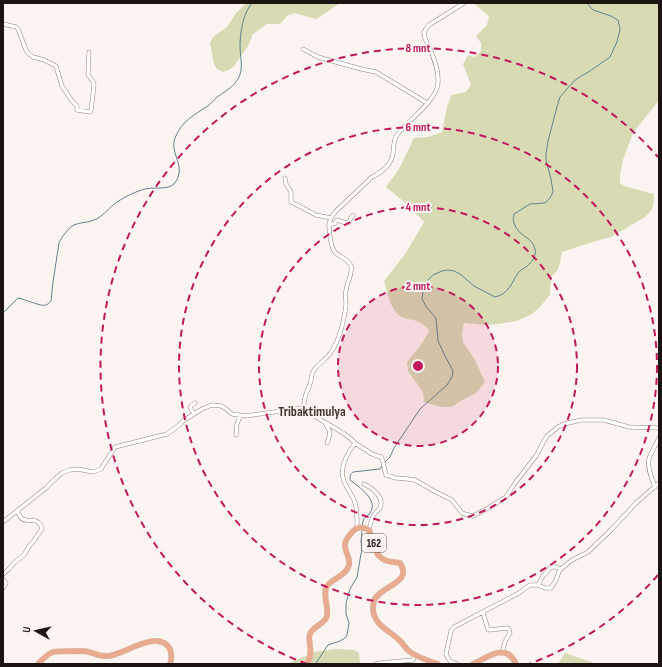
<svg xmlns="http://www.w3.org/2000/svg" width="662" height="667" font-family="'Sofia Sans Condensed',sans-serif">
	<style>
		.green { fill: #d7dab3 }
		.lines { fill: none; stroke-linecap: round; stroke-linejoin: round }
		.stream { stroke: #5e858f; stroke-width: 1 }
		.street-casing { stroke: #958279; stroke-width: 4.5 }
		.primary-casing { stroke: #d1d0cf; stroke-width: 6 }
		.street { stroke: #fff; stroke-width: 3.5 }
		.primary { stroke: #e9ab8f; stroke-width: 5.5 }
		.ring { fill: none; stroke: #c2185b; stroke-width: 2; stroke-dasharray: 7 5 }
		.labels { text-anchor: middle; stroke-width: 4; stroke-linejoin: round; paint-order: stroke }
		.shield { fill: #fcf4f0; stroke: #5e5753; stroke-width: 1 }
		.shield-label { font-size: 11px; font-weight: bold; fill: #1b1410 }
		.quarter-label { font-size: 14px; font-weight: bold; fill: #46362e; stroke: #fcf4f0 }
		.centre { fill: #c2185b; stroke: #fcf4f0; stroke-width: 2 }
		.ring-label { font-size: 12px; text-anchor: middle; font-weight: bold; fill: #c2185b; stroke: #fcf4f0; stroke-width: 4; stroke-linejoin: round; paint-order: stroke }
	</style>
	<rect width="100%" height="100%" fill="#fcf4f0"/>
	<path class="green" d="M246 3H340L321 16 316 19 295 13 288 15 280 24H267L253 34 248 46 234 66 229 70 223 72 217 69 214 64 210 43 213 37 227 27 236 13Z
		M473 3H659V100L633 133 623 160 620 175V184L627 187 654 194C654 205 654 209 645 217L611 237 596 241 562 252 559 267 557 271 552 276 550 288V295L539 308 532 314 517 321 498 324 486 325 464 323 462 333 463 342 475 360 485 382 476 393 466 398 451 407H441L424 402 423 392 408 371 407 362 420 346 427 335 429 330C425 325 419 321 413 320 411 319 409 320 407 319 391 316 388 294 384 281L406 253 424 222 403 201 386 187 399 169 414 138 428 137 442 132 447 107 451 95 466 92 471 85 463 64 468 55 475 57 481 51V43L476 36 487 25 489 16Z
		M335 649 354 650 359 653 360 664H289L291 662 315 652Z
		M565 653 597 664H558Z"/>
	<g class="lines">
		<path class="stream" d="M3 313 18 298C25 299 41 307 46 305 47 305 50 302 51 301L53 282 59 243C61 238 69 227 74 225 80 222 88 223 94 220 102 217 107 210 113 205 122 198 134 192 145 189 152 187 169 190 174 184 188 167 169 154 175 138 182 120 195 115 209 105 213 102 216 97 220 95 227 90 234 86 238 79 244 69 240 57 240 46 240 33 243 13 252 3
			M385 462 390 457 394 448 420 409 447 385 452 377 453 371 445 356 438 341 436 318 427 308 422 299 423 292 428 280 433 275 442 271 448 270 454 271 460 274 474 286 495 297C509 294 512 282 518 273 520 270 523 269 526 267 531 263 537 256 535 249 532 236 518 237 514 223 513 219 513 218 514 214L530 204 545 203 550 198 553 192 551 179 546 160V154L548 141 558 103 560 97 573 82 578 78 590 71 610 57 617 42 620 29 618 20 611 16 593 10 587 3
			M362 526C364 514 365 520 370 513 379 500 359 487 350 480 350 476 350 474 353 472L380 469 382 466
			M316 664V663L328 645 340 641 345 638 347 635 349 623 346 614V603L350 589 357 577 362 548 361 542 362 531"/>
		<g class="street-casing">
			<path id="street" d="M3 24 16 27 18 29 26 50 29 54 33 57 44 60 56 66 62 86 72 101 77 106V110L90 112 91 111 94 85C94 80 89 78 88 74L89 52
				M303 49 318 57 361 69 376 72 427 103
				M285 178 286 184 291 192V202L301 207 316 215 331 218
				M329 225 335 223 337 220 346 223H348L353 215
				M304 408C303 397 307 393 310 384 312 379 311 374 314 370 319 363 327 359 331 352 340 339 344 321 346 305 346 300 345 295 346 290 347 281 353 275 351 266 348 258 340 258 335 252 331 248 329 232 329 226 329 220 332 216 335 212L372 177C382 172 392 165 393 153 394 147 393 141 397 135 407 121 437 101 438 83 439 70 434 58 429 47 427 43 424 38 424 33 425 30 426 28 429 25L464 3
				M194 414 190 407 192 405 195 403
				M325 423C331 432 331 433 327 443
				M236 435 237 424 240 416
				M355 443 372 454 381 457C384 462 384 469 386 475L396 478 408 479 415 480 434 491 452 500 462 513 465 514 473 516 477 514 488 508 506 497 515 483 536 456 544 441 547 436 558 427 564 424 581 420H604L629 427 659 428
				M364 484C372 488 385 497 380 508 378 511 375 512 374 515 371 519 370 526 369 530
				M655 487C652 479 647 468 649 459 651 452 656 445 659 438
				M3 522 46 488 56 478 62 473 70 470 77 469 93 472 101 469 115 447 167 434 178 426 183 421 202 409 212 405 221 406 225 408 232 414 245 416 304 408C311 413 318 419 326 423 336 429 347 434 355 443 349 451 340 466 343 478 345 486 351 493 354 500 358 509 357 519 357 528
				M3 574 8 570 15 562 24 555 30 545 33 542 42 529C41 525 38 521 33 520 31 520 28 521 26 520 21 520 19 515 17 511
				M3 579 6 583 3 588
				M538 585 545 588H551L556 580 560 569
				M483 613 488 629 490 630 507 628 509 629 510 633C506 640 503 643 503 652
				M376 664 380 663 413 660 415 654
				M457 664 451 662 449 660 446 654 451 631 454 627 519 593 527 587 530 585H538L543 576 551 567H556L561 569 572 560 588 552 611 530 636 503 659 483"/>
		</g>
		<g class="primary-casing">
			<path id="primary" d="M38 664C42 660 47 654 53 652 57 651 79 651 84 651 92 652 99 657 108 656 124 655 158 628 170 649 172 655 172 659 170 664
				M307 664C310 659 311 652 310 646 310 642 308 638 310 634 313 626 324 625 327 616 329 608 322 594 327 586 333 578 346 576 349 565 351 557 344 552 345 544 345 541 347 539 349 536 355 528 359 525 369 530L378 555C386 563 390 561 400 563 414 583 379 586 374 601 373 604 373 607 373 610 375 626 389 630 399 640 403 643 405 648 409 651 416 657 429 661 438 664
				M473 664C488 657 506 642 516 664"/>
		</g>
		<use href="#street" class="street"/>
		<use href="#primary" class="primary"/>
	</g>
	<circle cx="418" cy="366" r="80" fill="#c2185b" fill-opacity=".12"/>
	<g class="ring">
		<circle cx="418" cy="366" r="80"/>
		<circle cx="418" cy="366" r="159"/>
		<circle cx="418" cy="366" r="239"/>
		<path d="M658 575A318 318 0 0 1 529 664M307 664A318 318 0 1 1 658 157"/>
	</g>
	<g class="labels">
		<rect class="shield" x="362" y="534" width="24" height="18" rx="3"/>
		<g class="shield-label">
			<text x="374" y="547">162</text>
		</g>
		<g class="quarter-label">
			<text x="312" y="416">Tribaktimulya</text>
		</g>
	</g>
	<circle cx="418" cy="366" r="6" class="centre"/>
	<g class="ring-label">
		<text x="418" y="52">8 mnt</text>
		<text x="418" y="131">6 mnt</text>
		<text x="418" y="211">4 mnt</text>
		<text x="418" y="290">2 mnt</text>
	</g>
	<rect width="662" height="667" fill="none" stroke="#1b1410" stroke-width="8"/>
	<g transform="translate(36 631) rotate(278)" stroke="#fcf4f0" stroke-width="3" paint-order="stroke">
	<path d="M0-3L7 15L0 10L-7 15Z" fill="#1b1410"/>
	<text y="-6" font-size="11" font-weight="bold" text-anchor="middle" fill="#1b1410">U</text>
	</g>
</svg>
